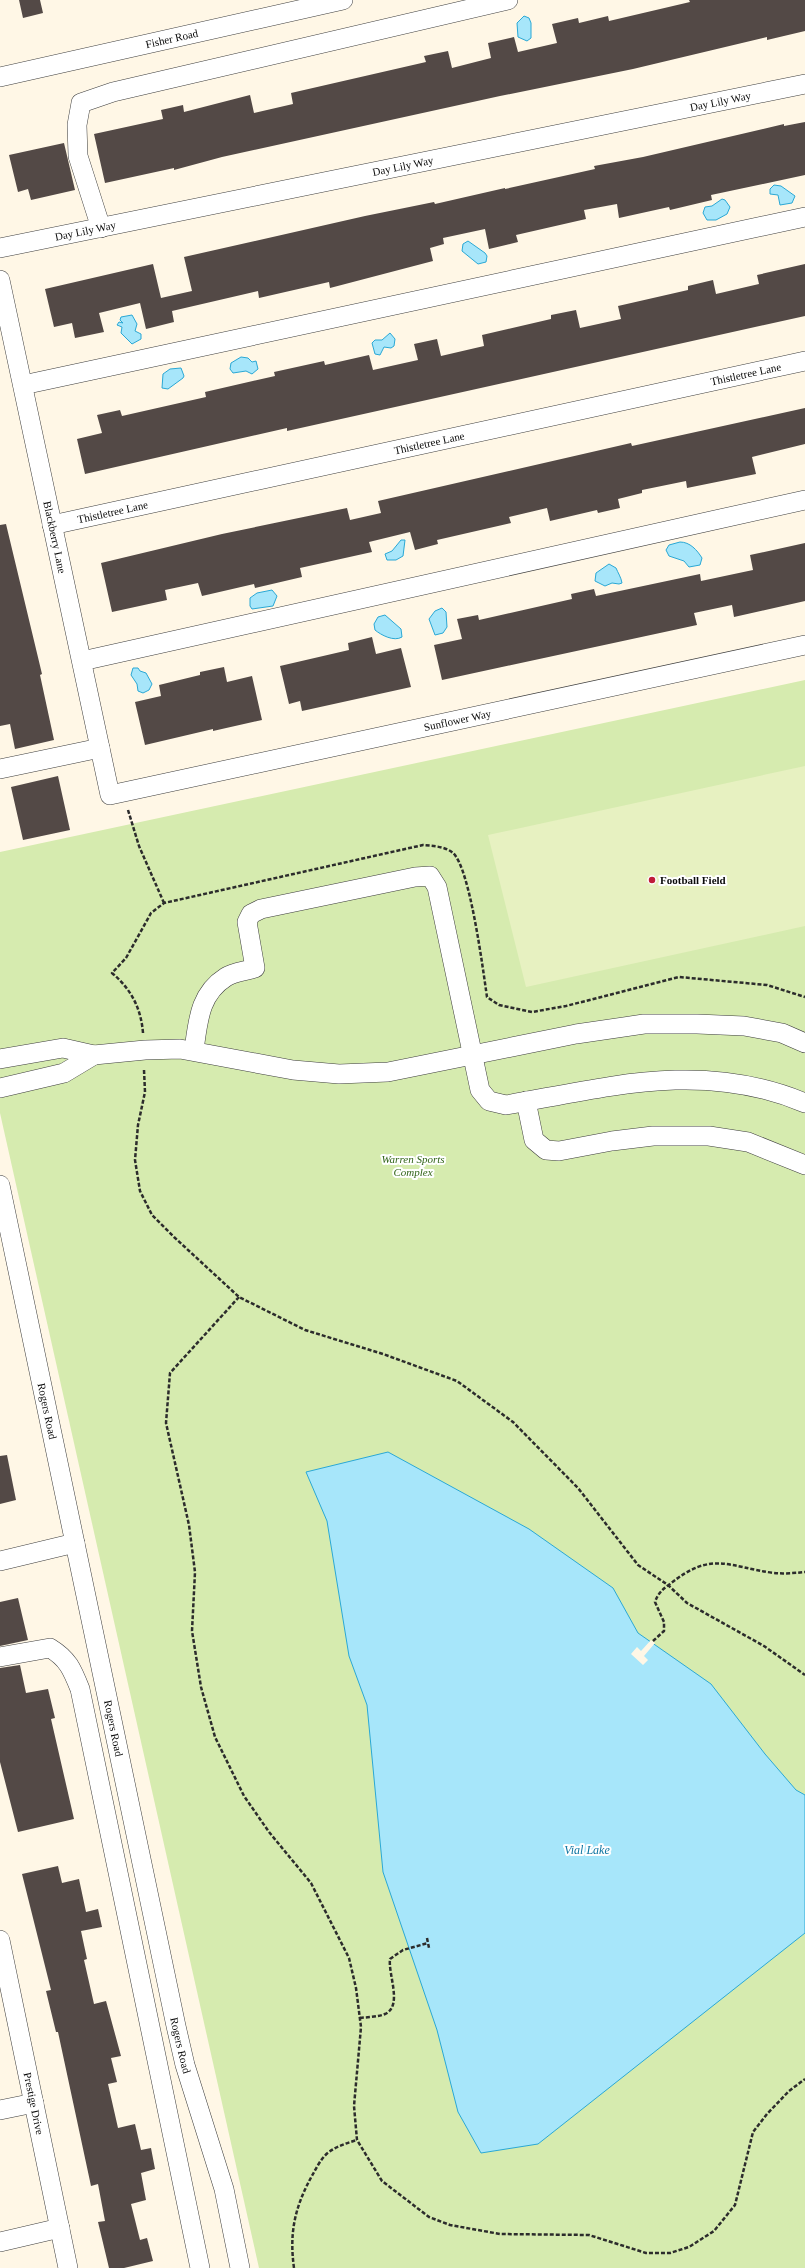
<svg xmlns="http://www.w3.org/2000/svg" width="805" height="2268" font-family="'Times New Roman',serif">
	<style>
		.green { fill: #d6ebaf }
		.pitch { fill: #e7f1c1 }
		.water { fill: #a7e6fa; stroke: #2aa8d5 }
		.pier { fill: #fff7e6 }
		.building { fill: #534946 }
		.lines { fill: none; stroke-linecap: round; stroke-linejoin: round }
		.minor-casing { stroke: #3d3d3d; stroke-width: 20 }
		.path { stroke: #2c2c2c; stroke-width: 2.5; stroke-dasharray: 4 2; stroke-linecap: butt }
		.minor { stroke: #fff; stroke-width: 19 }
		.poi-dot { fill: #c01b39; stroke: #fff; stroke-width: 1.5 }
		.labels { text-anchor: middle; stroke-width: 4; stroke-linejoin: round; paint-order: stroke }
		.street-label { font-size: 11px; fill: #0a0a0a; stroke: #fff }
		.poi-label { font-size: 11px; font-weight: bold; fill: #0a0a0a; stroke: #fff; text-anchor: start }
		.park-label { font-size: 11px; font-style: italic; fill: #316418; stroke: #fff }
		.water-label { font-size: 12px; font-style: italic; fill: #0d74a1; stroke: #fff }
	</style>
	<rect width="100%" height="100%" fill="#fff7e6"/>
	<path class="green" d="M805 680V2268H259L0 1113V852Z"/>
	<path class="pitch" d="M805 766V926L526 987 488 835Z"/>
	<path class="water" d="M524 16 529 18 531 23V38L527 41 518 37 517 23Z
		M774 185 781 186 795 196 792 203 780 205 778 195 770 194V189Z
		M722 199 725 200 730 207 727 214 716 220H707L703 213 705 207 712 206Z
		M468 241 485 253 487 256 486 262 478 264 462 251 463 244Z
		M132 315 137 324 135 331 141 334V339L132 344 121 333 122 327 117 325 119 322 123 323 120 320 121 317Z
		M390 333 395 339 394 346 391 348 384 347 380 355 375 354 372 343 375 340H382Z
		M241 357 248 358 252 362 256 361 258 369 252 374 246 371 233 373 230 369 231 363Z
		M181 368 184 376 183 378 168 389 162 388 163 374 170 369Z
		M401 540H405L403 556 396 560H387L385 554 392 551Z
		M680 542C690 542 697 550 702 558L700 565 689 567 684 561 669 556 666 550 669 545Z
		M609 564 616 568C618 573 621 577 622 583L619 584 612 583 605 586 595 581 596 573Z
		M272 590 277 596 273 606 252 609 250 606V598L257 593Z
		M442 608 446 612 447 627 443 633 435 635 429 619 435 611Z
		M385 615 401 629 402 637C394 642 381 635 375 630L374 624 378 617Z
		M133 668H138L140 671 146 673 152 684 149 690 143 693 138 691 137 684 131 675Z
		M388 1452 529 1529 613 1588 638 1633 711 1684 765 1754 796 1790 805 1795V1933L538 2144 481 2153 458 2112 437 2030 383 1872 367 1705 349 1656 327 1521 306 1472Z"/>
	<path class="pier" d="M651 1640 655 1643 644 1656 648 1660 643 1665 631 1654 637 1647 641 1651Z"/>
	<path class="building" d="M19 0H40L43 13 23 18Z
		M689 0H805V31L767 40V37L633 69 500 96 222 157 174 170V168L105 183 94 134 163 119 161 110 183 105 184 112 250 95 254 113 293 104 291 93 426 62 424 56 448 51 452 68 491 58 488 43 514 37 518 52 557 43 552 24 578 18 579 23 608 16 609 21 690 2Z
		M805 122V175L711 195 712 200 670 210 669 207 619 218 617 204 584 210 586 219 516 235 518 242 489 249 485 229 443 238 444 244 430 248 433 261 330 288 329 282 259 298 258 291 172 311 174 322 146 329 140 303 99 313 104 332 75 338 72 323 54 327 45 289 153 264 161 298 192 291 184 257 365 216 434 202 435 204 505 188V189L595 169 594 166 643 157 784 124V126Z
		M64 143 75 190 31 200 28 189 18 192 9 155Z
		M805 264V316L287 431V428L85 474 77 439 102 433 97 415 120 410 122 416 206 397 205 392 275 376 274 372 324 361 325 365 369 355 373 370 418 360 414 344 437 339 441 356 484 346 482 335 551 319V315L576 310 580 328 621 319 618 306 688 290V286L713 280 716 294 759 284 757 275Z
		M805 408V444L752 457 756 474 687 488 686 481 642 490V493L618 499 620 508 598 513 597 510 550 521 547 508 509 517 511 523 437 540 438 544 415 550 410 532 369 542 372 552 300 568 302 577 255 588 254 584 202 596 198 583 165 590 167 600 112 612 101 563 222 534 347 508 350 520 381 513 378 501 631 443 632 446Z
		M6 524 42 674 40 675 54 740 15 749 10 724 0 726V525Z
		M805 543V601L734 617 732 605 694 613 697 625 442 680 434 645 462 639 457 619 478 615 479 620 572 599 571 594 594 589 596 596 700 574 701 581 753 570 750 555Z
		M372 637 376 654 401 648 411 687 302 711 300 701 289 704 280 666 349 650 348 643Z
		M224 667 227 682 252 676 262 720 213 731V729L145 745 135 702 161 696 159 685 200 675V672Z
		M58 776 70 830 23 840 11 787Z
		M7 1455 16 1500 0 1504V1456Z
		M18 1598 28 1640 0 1646V1602Z
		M20 1665 26 1693 48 1689 55 1718 51 1719 74 1819 18 1832 0 1762V1668Z
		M58 1866 62 1883 79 1879 86 1912 98 1909 102 1927 81 1931 87 1959 84 1960 94 2004 106 2001 121 2056 111 2058 117 2082 108 2084 118 2128 135 2124 141 2150 151 2148 155 2169 141 2173 146 2200 131 2204 140 2240 147 2238 153 2261 124 2268H109L98 2222 105 2221 98 2184 91 2186 58 2032H56L46 1991 51 1990 22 1874Z"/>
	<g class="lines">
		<g class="minor-casing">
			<g id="minor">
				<path id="s1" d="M0 77 343 0"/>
				<path d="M101 228 78 156 77 125 81 103 113 92 508 0"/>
				<path id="s2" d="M0 248 805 84"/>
				<path id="s3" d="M0 280 110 795 805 645"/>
				<path d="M23 385 805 217"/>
				<path id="s4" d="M52 525 805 361"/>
				<path d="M82 661 805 500"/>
				<path d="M0 769 100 748"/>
				<path d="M194 1050C198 1022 199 994 226 977 233 972 246 971 255 968L247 922 251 914 261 909 415 877 430 876 437 887 480 1090 489 1101 506 1105C609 1087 703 1060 805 1103"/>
				<path d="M0 1059 63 1048 94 1055 145 1050 180 1049 293 1070 339 1074 388 1072 576 1034 644 1024H697L744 1026 782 1033 805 1043"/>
				<path d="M0 1088 64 1073 94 1055"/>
				<path d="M526 1101 534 1140 546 1150 559 1151 612 1141 653 1136H709L748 1142 805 1165"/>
				<path id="s5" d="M0 1185 176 2026 185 2065 224 2189 240 2268"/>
				<path d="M0 1561 75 1543"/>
				<path d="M0 1657 50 1648C68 1659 72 1669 80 1689L200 2268"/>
				<path id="s6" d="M0 1940 68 2268"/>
				<path d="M0 2110 34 2103"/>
				<path d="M0 2242 60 2228"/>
			</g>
		</g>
		<path class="path" d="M128 810 139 846 164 903
			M143 1033C141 1008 131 989 112 973L126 958 151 913 164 903 423 845C432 846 445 846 453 853 470 868 483 970 487 997L499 1005 532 1012 566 1006 679 977 767 985 805 997
			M144 1070 145 1092 138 1125 135 1160 140 1191 152 1215 174 1237 239 1297 305 1330 383 1354 457 1381 513 1422 578 1488 638 1565 668 1585 687 1603 764 1646 805 1675
			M239 1297 170 1373 166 1423 189 1525 195 1572 192 1631 201 1687 215 1737 244 1796 269 1832 311 1883 349 1958 356 1988 361 2027 354 2106 357 2140 382 2181 429 2217 450 2225 500 2234 589 2235 646 2253H670L689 2247 714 2231 735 2205 753 2132 767 2114 789 2091 805 2079
			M653 1641 664 1631V1622L655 1602C658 1593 663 1589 670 1584 712 1550 728 1567 774 1573 784 1574 795 1573 805 1572
			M427 1938 429 1948
			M360 2018C368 2017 378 2017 385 2014 403 2006 388 1975 390 1959L403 1950 428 1943
			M294 2268C289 2232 295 2206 313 2174 317 2167 321 2158 329 2152 337 2146 347 2143 357 2140"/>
		<use href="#minor" class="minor"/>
	</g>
	<circle class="poi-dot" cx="652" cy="880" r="4"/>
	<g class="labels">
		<g class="street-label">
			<text dy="4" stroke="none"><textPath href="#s1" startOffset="176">Fisher Road</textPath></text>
			<text dy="4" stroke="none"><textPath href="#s2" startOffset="735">Day Lily Way</textPath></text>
			<text dy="4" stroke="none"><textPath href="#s2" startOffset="411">Day Lily Way</textPath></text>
			<text dy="4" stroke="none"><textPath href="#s2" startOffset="87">Day Lily Way</textPath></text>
			<text dy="4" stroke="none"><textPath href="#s4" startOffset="710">Thistletree Lane</textPath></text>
			<text dy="4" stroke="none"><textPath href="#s4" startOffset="386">Thistletree Lane</textPath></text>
			<text dy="4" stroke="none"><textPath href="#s4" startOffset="62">Thistletree Lane</textPath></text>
			<text dy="4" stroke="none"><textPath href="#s3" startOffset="263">Blackberry Lane</textPath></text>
			<text dy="4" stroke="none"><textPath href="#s3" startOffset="882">Sunflower Way</textPath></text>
			<text dy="4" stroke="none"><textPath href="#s5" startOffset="231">Rogers Road</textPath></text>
			<text dy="4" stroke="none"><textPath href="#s5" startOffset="555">Rogers Road</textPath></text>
			<text dy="4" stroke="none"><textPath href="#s5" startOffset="879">Rogers Road</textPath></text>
			<text dy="4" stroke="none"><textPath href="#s6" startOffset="167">Prestige Drive</textPath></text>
		</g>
		<g class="poi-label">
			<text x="660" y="884">Football Field</text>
		</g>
		<g class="park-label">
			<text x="413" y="1163">Warren Sports<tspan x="413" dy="13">Complex</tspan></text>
		</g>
		<g class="water-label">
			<text x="587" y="1854">Vial Lake</text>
		</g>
	</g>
</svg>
